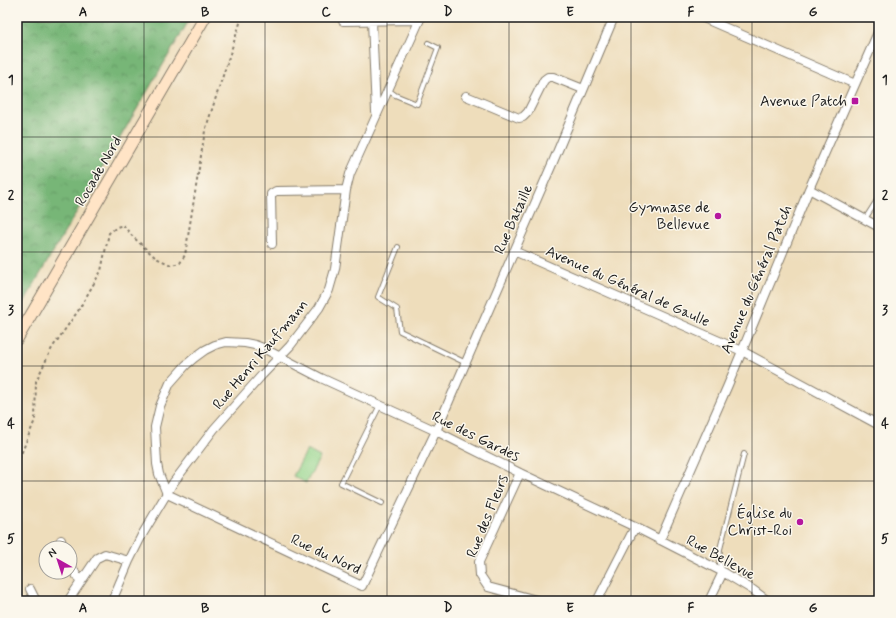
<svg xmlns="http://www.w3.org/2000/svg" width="896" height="618" font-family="Mynerve,sans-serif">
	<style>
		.forest { fill: url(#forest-crowns); stroke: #4a694a }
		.garden { fill: #94d48b; stroke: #587854 }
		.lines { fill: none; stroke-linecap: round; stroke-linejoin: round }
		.lane-casing { stroke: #857c6c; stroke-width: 6 }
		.street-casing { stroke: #857c6c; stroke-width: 10 }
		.secondary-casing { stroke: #857c6c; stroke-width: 13 }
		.path { stroke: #857c6c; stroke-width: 2; stroke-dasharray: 3 3; stroke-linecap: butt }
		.lane { stroke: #fff; stroke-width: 4 }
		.street { stroke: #fff; stroke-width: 8 }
		.secondary { stroke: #ffe4c6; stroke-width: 11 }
		.grid { fill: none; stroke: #1c1c1c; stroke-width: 1; stroke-opacity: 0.55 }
		.poi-dot { fill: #b5179e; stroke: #fbf7ec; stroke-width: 1.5 }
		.labels { text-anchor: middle; stroke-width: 3; stroke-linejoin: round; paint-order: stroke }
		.poi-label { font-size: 15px; fill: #1c1c1c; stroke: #fbf7ec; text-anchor: end }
		.street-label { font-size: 15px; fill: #1c1c1c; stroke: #fbf7ec }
		.neatline { fill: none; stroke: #1c1c1c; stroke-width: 1.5 }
		.grid-label { font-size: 13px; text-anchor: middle; font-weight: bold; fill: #1c1c1c }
	</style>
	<defs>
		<pattern id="forest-crowns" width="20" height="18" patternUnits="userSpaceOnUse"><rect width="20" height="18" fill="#77b677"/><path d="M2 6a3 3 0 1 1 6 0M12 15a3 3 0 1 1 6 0" fill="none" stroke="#619361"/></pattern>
	</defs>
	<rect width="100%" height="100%" fill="#fbf7ec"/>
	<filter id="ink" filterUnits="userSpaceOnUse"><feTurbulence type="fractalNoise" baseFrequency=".025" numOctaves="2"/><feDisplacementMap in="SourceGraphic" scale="8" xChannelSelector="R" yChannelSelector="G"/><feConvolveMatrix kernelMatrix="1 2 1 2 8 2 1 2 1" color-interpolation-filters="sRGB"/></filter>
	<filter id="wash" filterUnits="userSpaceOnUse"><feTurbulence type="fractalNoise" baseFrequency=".012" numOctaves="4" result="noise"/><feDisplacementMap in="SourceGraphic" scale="16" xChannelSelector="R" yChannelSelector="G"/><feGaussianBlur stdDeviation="0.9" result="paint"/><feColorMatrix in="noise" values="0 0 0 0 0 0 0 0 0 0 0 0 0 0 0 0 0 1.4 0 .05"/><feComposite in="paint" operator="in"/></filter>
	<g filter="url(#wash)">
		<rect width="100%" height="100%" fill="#edb"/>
		<path class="forest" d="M17 17H191L39 276 17 315Z"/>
		<path class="garden" d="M307 450 320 457 306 483 293 476Z"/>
	</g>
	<g filter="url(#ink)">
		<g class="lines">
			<g class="lane-casing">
				<path id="lane" d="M388 90 395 95 417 104 438 48 428 43
					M865 219 879 197
					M398 247 378 297 397 309 400 331 466 363
					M380 405 341 483 382 503
					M722 570 719 560 720 549 744 454"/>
			</g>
			<g class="street-casing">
				<path id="street" d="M614 17 553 162 436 431 362 586 167 494 159 474 157 464 155 427 160 406 170 383 186 365 194 358 205 350 215 345 226 342 245 343 255 345 263 348 321 378 436 431 520 473 635 527 723 572 753 590 768 601
					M701 17 855 84
					M343 21 419 20
					M372 21 376 112
					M466 96 519 118 523 117 528 112 544 80 548 77H553L583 89
					M809 189 879 227
					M272 244 271 194 276 191 346 190
					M514 251 742 351 879 425
					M520 473 479 562 480 575 488 587 540 601
					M61 540 63 548
					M660 540 728 385 809 189 879 30
					M70 563 80 582
					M30 589 36 601
					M68 601 97 558 105 554 129 561
					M112 601 129 561 142 535 173 483 214 429 262 375 290 346 319 308 329 290 335 269 346 190 350 174 421 17
					M597 601 635 527
					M709 601 723 572"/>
			</g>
			<g class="secondary-casing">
				<path id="secondary" d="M17 339 205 17"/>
			</g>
			<path class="path" d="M17 464 35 420 36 381 52 348 78 311 101 271 109 233 117 227 123 225 133 237 156 258 171 265 180 263 185 255 205 131 241 20 243 17"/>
			<use href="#lane" class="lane"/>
			<use href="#street" class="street"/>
			<use href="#secondary" class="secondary"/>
		</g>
	</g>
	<path class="grid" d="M144 17V601M265 17V601M387 17V601M509 17V601M631 17V601M752 17V601M17 137H879M17 252H879M17 366H879M17 481H879"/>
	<g class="poi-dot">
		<rect x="851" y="97" width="8" height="8" rx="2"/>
		<circle cx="718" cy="216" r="4"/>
		<circle cx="800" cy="522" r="4"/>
	</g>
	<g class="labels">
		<g class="poi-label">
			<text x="847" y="106">Avenue Patch</text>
			<text x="710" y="212">Gymnase de<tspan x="710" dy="17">Bellevue</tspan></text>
			<text x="792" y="518">Église du<tspan x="792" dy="17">Christ-Roi</tspan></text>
		</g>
		<g class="street-label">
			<text transform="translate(98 171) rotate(-60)" y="5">Rocade Nord</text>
			<text transform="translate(513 219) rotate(-66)" y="5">Rue Bataille</text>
			<text transform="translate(756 279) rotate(-67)" y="5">Avenue du Général Patch</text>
			<text transform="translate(628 286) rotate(24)" y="5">Avenue du Général de Gaulle</text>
			<text transform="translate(260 354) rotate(-50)" y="5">Rue Henri Kaufmann</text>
			<text transform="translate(476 436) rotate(26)" y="5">Rue des Gardes</text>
			<text transform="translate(487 516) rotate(-68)" y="5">Rue des Fleurs</text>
			<text transform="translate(326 554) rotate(25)" y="5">Rue du Nord</text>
			<text transform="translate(721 557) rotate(29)" y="5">Rue Bellevue</text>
		</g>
	</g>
	<rect width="896" height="618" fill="none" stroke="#fbf7ec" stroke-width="44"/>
	<g transform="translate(58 560) rotate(321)"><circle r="19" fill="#fbf7ec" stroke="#a29f99"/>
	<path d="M0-3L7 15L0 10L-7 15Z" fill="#b5179e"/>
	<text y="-6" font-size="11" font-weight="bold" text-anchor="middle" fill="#1c1c1c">N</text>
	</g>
	<rect x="22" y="22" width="852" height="574" class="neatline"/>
	<g class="grid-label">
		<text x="83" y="16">A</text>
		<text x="205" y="16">B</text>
		<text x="326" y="16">C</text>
		<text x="448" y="16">D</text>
		<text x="570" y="16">E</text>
		<text x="691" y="16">F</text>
		<text x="813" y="16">G</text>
		<text x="11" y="84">1</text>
		<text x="885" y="84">1</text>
		<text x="11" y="199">2</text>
		<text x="885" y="199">2</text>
		<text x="11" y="314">3</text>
		<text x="885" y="314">3</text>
		<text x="11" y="428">4</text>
		<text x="885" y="428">4</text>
		<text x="11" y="543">5</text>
		<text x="885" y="543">5</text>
		<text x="83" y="612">A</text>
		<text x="205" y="612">B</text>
		<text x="326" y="612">C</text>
		<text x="448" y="612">D</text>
		<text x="570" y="612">E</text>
		<text x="691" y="612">F</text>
		<text x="813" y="612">G</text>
	</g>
</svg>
